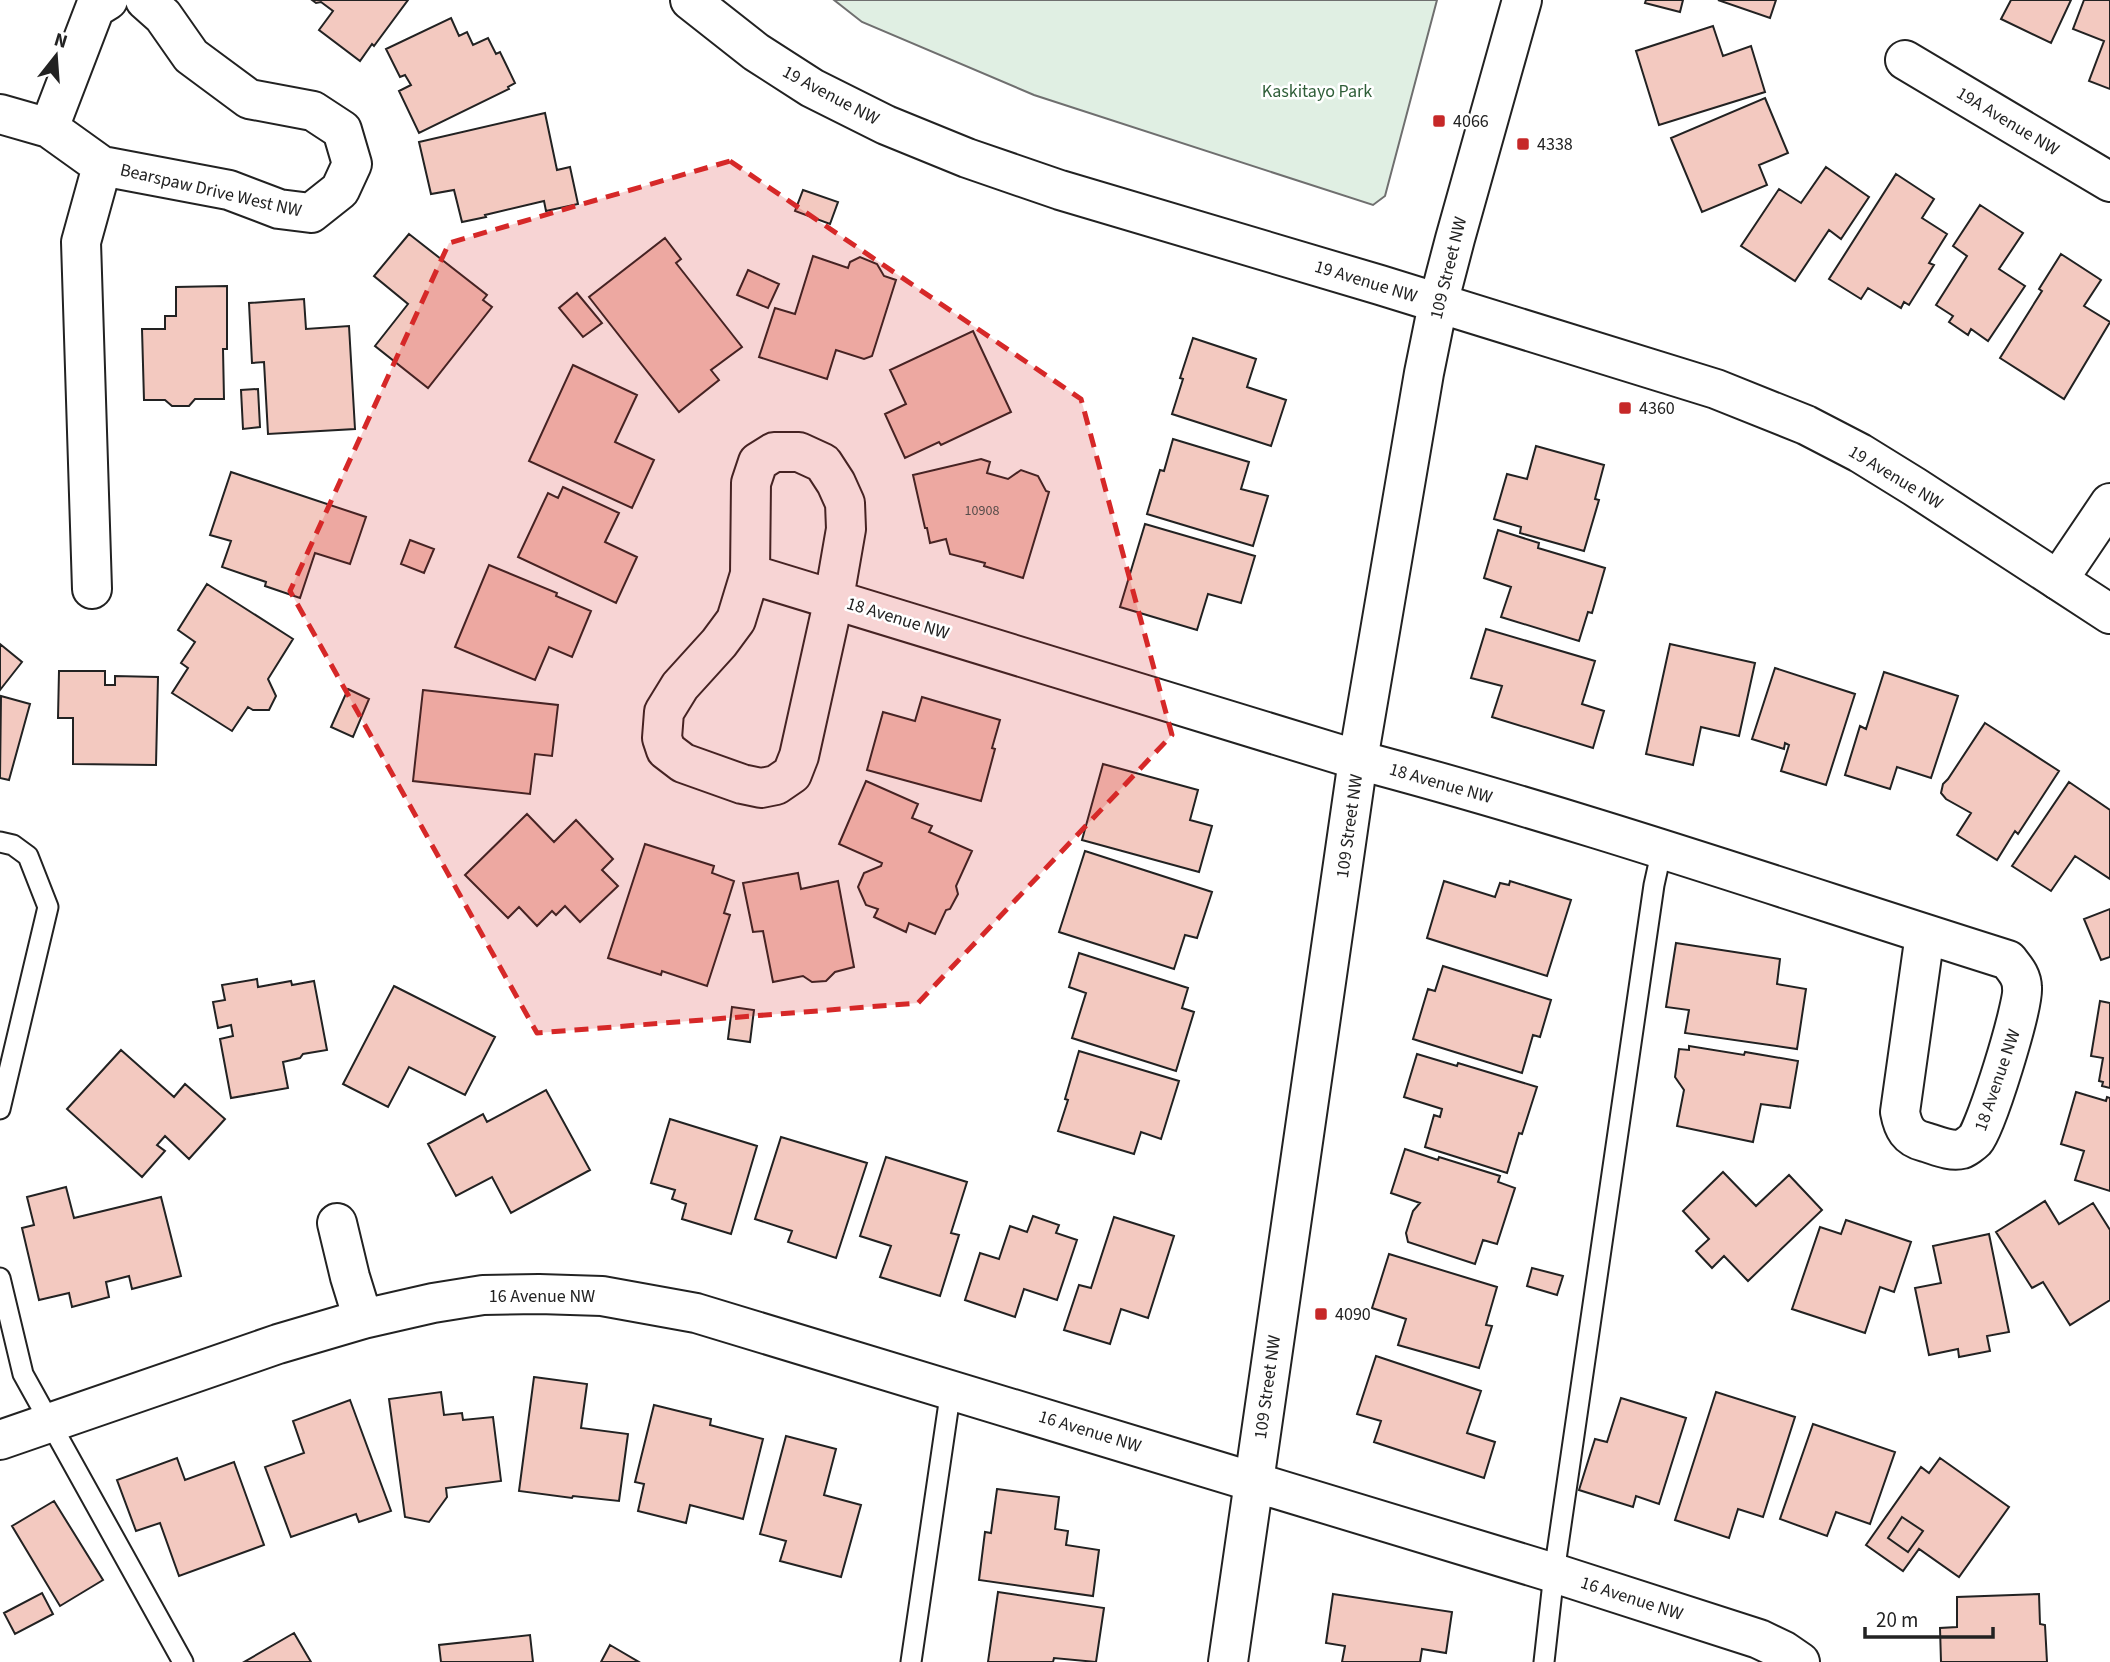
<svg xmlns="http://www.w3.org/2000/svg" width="2110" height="1662" font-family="'Source Sans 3',sans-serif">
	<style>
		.green { fill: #e0efe3; stroke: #6f6f6f; stroke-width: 2 }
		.building { fill: #f3c9c0; stroke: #222; stroke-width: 2 }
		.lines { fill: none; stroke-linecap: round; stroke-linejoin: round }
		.service-casing { stroke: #222; stroke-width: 23 }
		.minor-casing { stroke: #222; stroke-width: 42 }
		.tertiary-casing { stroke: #222; stroke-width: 42 }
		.service { stroke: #fff; stroke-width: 19 }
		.minor { stroke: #fff; stroke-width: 38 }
		.tertiary { stroke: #fff; stroke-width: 38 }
		.marked { fill: #d62828; fill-opacity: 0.2; stroke: #d62828; stroke-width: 5; stroke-dasharray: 14 9; stroke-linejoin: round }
		.poi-dot { fill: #c62828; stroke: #fff; stroke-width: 2.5 }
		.labels { text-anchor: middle; stroke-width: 5; stroke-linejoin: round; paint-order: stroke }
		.number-label { font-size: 14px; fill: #564c4a }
		.park-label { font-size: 18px; fill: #2f5e38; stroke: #fff }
		.street-label { font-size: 18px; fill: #222; stroke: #fff }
		.poi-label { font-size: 18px; fill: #222; stroke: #fff; text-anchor: start }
	</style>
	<rect width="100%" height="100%" fill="#fff"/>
	<path class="green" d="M834 0H1437L1385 196 1373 205 1034 95 862 22Z"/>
	<path class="building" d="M312 0H408L374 46 372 44 360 61 319 30 333 11 321 2 316 3Z
		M1646 0H1683L1680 12 1645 3Z
		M1718 0H1776L1770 18Z
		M2011 0H2071L2051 43 2001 19Z
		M2084 0H2110V89L2089 81 2104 41 2073 29Z
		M451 18 459 36 467 32 473 45 488 38 496 54 500 52 515 83 508 87 509 89 419 133 399 91 411 85 405 75 400 77 386 49Z
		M1713 26 1723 56 1751 46 1765 92 1659 125 1636 51Z
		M1765 98 1788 153 1759 165 1767 185 1702 212 1671 138Z
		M545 113 557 170 570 167 578 204 546 211 544 201 485 215 486 217 462 222 454 190 431 194 419 142Z
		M1826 167 1869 197 1841 239 1829 230 1795 281 1741 246 1779 189 1801 203Z
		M1896 174 1934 199 1922 218 1947 234 1929 263 1934 265 1909 305 1904 302 1901 308 1868 288 1861 299 1829 279Z
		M803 190 838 202 830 224 795 211Z
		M1980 205 2023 233 1999 269 2025 286 1988 341 1971 329 1968 335 1949 322 1953 316 1936 305 1967 256 1953 246Z
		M409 234 487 295 483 300 492 307 428 388 375 346 408 304 374 276Z
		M665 238 681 259 676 263 742 347 711 370 719 380 679 412 589 297Z
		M2061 254 2101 280 2084 306 2110 322 2064 399 2000 358 2042 291 2039 289Z
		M813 256 848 268 850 262 860 257 877 264 884 276 896 280 872 356 864 359 836 350 827 379 759 357 775 308 795 314Z
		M748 270 779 284 768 308 737 295Z
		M227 286V349H223L224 399H195L189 406H172L165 400H144L142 329H165V316H176V287Z
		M577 293 602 323 583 337 559 308Z
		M304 299 306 329 349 326 355 429 268 434 264 362 252 363 249 303Z
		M973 331 1011 412 941 445 939 442 905 458 885 414 906 404 890 370Z
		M1193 338 1256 359 1247 387 1286 400 1271 446 1172 414 1183 379 1180 378Z
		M573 365 637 395 615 442 654 460 632 508 529 461Z
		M258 389 260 427 243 429 241 390Z
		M1173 439 1249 462 1241 489 1268 496 1253 546 1147 514 1160 470 1164 471Z
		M1536 446 1604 465 1595 499 1599 500 1584 551 1520 533 1521 527 1494 519 1507 474 1527 479Z
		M981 459 990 462 987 473 1008 479 1021 470 1038 476 1046 491 1049 492 1023 578 984 566 985 563 950 554 946 539 930 543 927 528H925L913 475Z
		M231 472 366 517 350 564 315 553 300 598 265 586 266 582 222 567 231 541 210 535Z
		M563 487 619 513 605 542 637 557 616 603 518 557 548 493 558 498Z
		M1145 524 1255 556 1241 603 1208 594 1197 630 1120 607Z
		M1498 530 1539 543 1538 548 1605 568 1592 613 1588 612 1579 641 1501 617 1511 587 1484 578Z
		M410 540 434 549 424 573 401 564Z
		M489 565 557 593 556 596 591 611 572 657 549 647 535 680 455 647Z
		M207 584 293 639 268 679 276 696 269 710H253L248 707 232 731 172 693 188 668 181 663 195 642 178 630Z
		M1486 629 1595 661 1582 704 1604 711 1593 748 1492 717 1502 686 1471 678Z
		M0 644 22 662 0 690Z
		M1670 644 1755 663 1739 736 1701 727 1693 765 1646 754Z
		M1775 668 1855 694 1826 785 1781 771 1789 745 1785 743 1784 749 1752 739Z
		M59 671H105V685H115V676L158 677 156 765 73 764V718H58Z
		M1884 672 1958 696 1931 778 1897 767 1890 789 1845 775 1860 726 1866 729Z
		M348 689 369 699 353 737 331 727Z
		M423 690 558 705 552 756 535 754 530 794 413 781Z
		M1 696 30 704 9 780 0 778Z
		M922 697 1000 720 992 748 995 749 981 801 867 770 883 712 915 721Z
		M1985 723 2059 771 2018 834 2015 831 1997 860 1957 835 1971 813 1946 799 1941 793 1943 784 1948 779Z
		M1103 764 1198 790 1190 820 1212 826 1199 872 1082 840Z
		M866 781 918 804 912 818 932 826 929 832 972 851 956 886 958 894 950 909 946 910 935 934 909 923 906 932 874 917 878 909 866 905 858 887 864 873 881 866 882 863 839 844Z
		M2069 782 2110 810V879L2075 856 2051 891 2012 866Z
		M527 814 554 842 576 820 613 859 602 870 618 886 580 922 565 906 556 915 552 911 537 926 519 907 508 918 465 875Z
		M645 844 714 866 712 873 734 881 724 913 730 915 707 986 662 971 661 975 608 958Z
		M1085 851 1212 892 1197 938 1185 935 1174 969 1059 932Z
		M798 873 801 889 838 881 854 967 835 972 826 981 812 982 803 976 773 982 763 931 753 932 743 883Z
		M1444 881 1495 897 1500 883 1509 885 1510 881 1571 900 1547 976 1427 938Z
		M2110 909V957L2101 960 2084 919Z
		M1676 943 1780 959 1777 984 1806 989 1797 1049 1685 1033 1689 1010 1666 1007Z
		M1079 953 1188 988 1182 1008 1194 1012 1176 1071 1072 1038 1086 993 1069 987Z
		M1443 966 1551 1000 1540 1037 1533 1035 1522 1073 1413 1039 1428 989 1435 991Z
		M257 979 258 987 291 981 292 985 314 981 327 1050 303 1054 300 1058 283 1062 288 1088 231 1098 220 1039 233 1036 231 1025 218 1028 213 1002 225 1000 222 985Z
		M394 986 495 1037 465 1095 409 1067 388 1107 343 1084Z
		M2100 1001 2110 1003V1088L2102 1086 2103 1082 2099 1081 2103 1058 2091 1056Z
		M732 1007 754 1010 750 1042 728 1039Z
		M1689 1046 1744 1055 1745 1052 1798 1061 1790 1108 1761 1104 1753 1142 1677 1126 1684 1090 1675 1077 1679 1049 1689 1050Z
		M121 1050 174 1097 185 1084 225 1119 189 1159 165 1136 157 1145 165 1151 142 1177 67 1109Z
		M1079 1051 1179 1081 1161 1139 1141 1132 1134 1154 1058 1131 1068 1100 1065 1099Z
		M1417 1054 1457 1066 1458 1063 1537 1087 1522 1134 1519 1133 1507 1173 1425 1147 1434 1115 1440 1117 1442 1109 1404 1097Z
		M546 1090 590 1170 511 1213 492 1177 456 1196 428 1144 483 1114 487 1122Z
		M2076 1092 2106 1101 2107 1097 2110 1098V1191L2075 1180 2084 1151 2061 1144Z
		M670 1119 757 1146 731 1234 682 1219 686 1204 672 1199 675 1190 651 1183Z
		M781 1137 867 1163 836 1258 788 1242 792 1231 755 1219Z
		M1405 1149 1438 1160 1439 1157 1500 1176 1498 1182 1515 1188 1497 1244 1483 1240 1475 1264 1408 1242 1406 1233 1413 1211 1420 1203 1391 1193Z
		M886 1157 967 1182 951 1233 959 1235 940 1296 880 1277 891 1246 860 1236Z
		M1723 1172 1756 1206 1789 1175 1822 1210 1748 1281 1724 1256 1712 1268 1696 1251 1709 1239 1683 1211Z
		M66 1187 74 1218 161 1197 181 1276 132 1289 129 1276 106 1282 109 1297 72 1307 69 1293 39 1300 22 1228 34 1225 27 1197Z
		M2045 1201 2059 1224 2093 1203 2110 1230V1300L2070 1325 2043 1282 2032 1288 1996 1232Z
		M1033 1216 1059 1225 1056 1233 1077 1240 1057 1300 1024 1289 1015 1317 965 1300 980 1253 999 1259 1010 1226 1027 1232Z
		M1114 1217 1174 1236 1148 1318 1121 1309 1110 1344 1064 1330 1079 1285 1091 1288Z
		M1846 1220 1911 1242 1894 1292 1880 1287 1865 1333 1792 1309 1820 1227 1841 1234Z
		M1989 1234 2009 1332 1987 1336 1990 1351 1959 1357 1958 1349 1929 1355 1915 1288 1941 1283 1933 1246Z
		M1389 1254 1497 1287 1486 1325 1492 1326 1479 1368 1398 1345 1406 1319 1372 1308Z
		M1532 1268 1563 1276 1557 1295 1527 1286Z
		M1376 1356 1481 1391 1467 1433 1495 1442 1484 1478 1374 1442 1381 1421 1357 1414Z
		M534 1377 587 1384 581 1428 628 1434 619 1501 573 1496 572 1498 519 1491Z
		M441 1392 444 1415 462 1413 463 1420 493 1417 501 1481 446 1488 447 1497 429 1522 405 1517 389 1399Z
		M1716 1392 1795 1417 1763 1517 1738 1509 1729 1538 1675 1520Z
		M1621 1398 1686 1418 1659 1504 1636 1496 1633 1507 1579 1490 1595 1439 1607 1442Z
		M350 1400 391 1511 359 1522 356 1514 291 1537 265 1467 304 1453 293 1421Z
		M654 1405 711 1419 710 1425 763 1439 743 1519 690 1505 686 1523 638 1511 644 1484 635 1482Z
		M1813 1424 1895 1452 1870 1524 1836 1512 1827 1536 1780 1519Z
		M786 1436 836 1449 824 1495 861 1505 841 1577 780 1561 786 1541 760 1534Z
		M177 1458 185 1480 234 1462 264 1545 179 1576 160 1523 136 1531 117 1480Z
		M1940 1458 2009 1507 1959 1577 1919 1549 1903 1571 1866 1545 1921 1467 1929 1473Z
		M997 1489 1059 1497 1055 1529 1068 1531 1066 1545 1099 1550 1093 1596 979 1580 985 1532 991 1533Z
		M54 1501 103 1580 60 1606 12 1526Z
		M1902 1517 1923 1531 1908 1552 1888 1538Z
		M998 1592 1104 1608 1096 1662 1054 1658 1053 1662H988Z
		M42 1593 53 1614 15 1634 4 1613Z
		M1333 1594 1452 1612 1446 1653 1422 1649 1420 1662H1342L1345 1646 1326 1643Z
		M2039 1594 2040 1624 2045 1625 2047 1662H1941L1940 1628 1957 1627V1597Z
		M294 1633 311 1662H244Z
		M530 1635 533 1662H441L439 1645Z
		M610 1645 639 1662H601Z"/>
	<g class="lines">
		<g class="service-casing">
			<path id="service" d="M0 842 13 845 28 856 48 907 0 1109
				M0 1278 23 1374 183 1662
				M911 1662 951 1389
				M1544 1662 1554 1573 1654 885 1662 849"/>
		</g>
		<g class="minor-casing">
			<path id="minor" d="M1905 60 2110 182
				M0 114 49 128 102 166 81 242 92 589
				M49 128 95 8 108 0
				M102 166 229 190 279 209 311 213 340 190 352 164 342 130 313 111 249 99 191 56 163 16 145 0
				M774 452H799L823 463 836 483 845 503 846 529 834 598 799 756 792 774 776 785 761 788 742 784 683 763 666 750 662 738 664 712 680 686 719 643 736 620 750 574 751 483 758 462Z
				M750 574 1358 760C1578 818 1792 892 2008 960 2015 969 2022 976 2022 988 2024 1006 1986 1128 1975 1140 1972 1143 1965 1148 1962 1149 1950 1152 1936 1145 1925 1142 1908 1138 1903 1128 1900 1112L1925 934
				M2058 580 2110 503
				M337 1223 350 1277 363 1319
				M0 1440 278 1344 363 1319 433 1303 483 1295 539 1294 602 1296 696 1313 1554 1573 1759 1639 1784 1651 1800 1662"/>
		</g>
		<g class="tertiary-casing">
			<path id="tertiary" d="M690 0 756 52 812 88 886 125 967 158 1060 190 1380 285 1716 389 1806 425 1860 453 1915 487 2110 614
				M1228 1662 1358 760 1424 373 1438 304 1455 239 1522 0"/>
		</g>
		<use href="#service" class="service"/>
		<use href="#minor" class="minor"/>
		<use href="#tertiary" class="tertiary"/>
	</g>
	<path class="marked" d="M730 161 1081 399 1172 735 918 1003 537 1033 290 591 449 243Z"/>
	<g class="poi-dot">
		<rect x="1432" y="114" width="14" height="14" rx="3.5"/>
		<rect x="1516" y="137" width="14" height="14" rx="3.5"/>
		<rect x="1618" y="401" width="14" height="14" rx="3.5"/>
		<rect x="1314" y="1307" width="14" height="14" rx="3.5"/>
	</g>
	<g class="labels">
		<g class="number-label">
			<text x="982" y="515">10908</text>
		</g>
		<g class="park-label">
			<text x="1317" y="97">Kaskitayo Park</text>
		</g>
		<g class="street-label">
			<text transform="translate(831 95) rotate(28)" y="6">19 Avenue NW</text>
			<text transform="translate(2008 121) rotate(31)" y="6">19A Avenue NW</text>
			<text transform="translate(211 190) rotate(13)" y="6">Bearspaw Drive West NW</text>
			<text transform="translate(1448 268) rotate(-76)" y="6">109 Street NW</text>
			<text transform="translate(1366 281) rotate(17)" y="6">19 Avenue NW</text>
			<text transform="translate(1896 477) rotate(31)" y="6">19 Avenue NW</text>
			<text transform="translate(898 618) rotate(17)" y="6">18 Avenue NW</text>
			<text transform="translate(1441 783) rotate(16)" y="6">18 Avenue NW</text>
			<text transform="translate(1349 826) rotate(-82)" y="6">109 Street NW</text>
			<text transform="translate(1997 1080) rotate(-71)" y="6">18 Avenue NW</text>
			<text x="542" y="1302">16 Avenue NW</text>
			<text transform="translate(1267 1387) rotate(-82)" y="6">109 Street NW</text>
			<text transform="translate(1090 1431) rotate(17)" y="6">16 Avenue NW</text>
			<text transform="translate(1632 1598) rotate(18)" y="6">16 Avenue NW</text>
		</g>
		<g class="poi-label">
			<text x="1453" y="127">4066</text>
			<text x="1537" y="150">4338</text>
			<text x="1639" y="414">4360</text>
			<text x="1335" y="1320">4090</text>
		</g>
	</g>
	<g transform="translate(56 56) rotate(17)" stroke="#ffffff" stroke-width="5" paint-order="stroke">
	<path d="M0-5L12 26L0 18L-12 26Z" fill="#222222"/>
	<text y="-10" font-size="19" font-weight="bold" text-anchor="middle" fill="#222222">N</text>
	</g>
	<path d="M1865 1627v10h128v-10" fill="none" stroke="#222222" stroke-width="3.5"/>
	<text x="1876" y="1627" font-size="21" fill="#222222" stroke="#ffffff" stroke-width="5" paint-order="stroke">20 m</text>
</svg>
